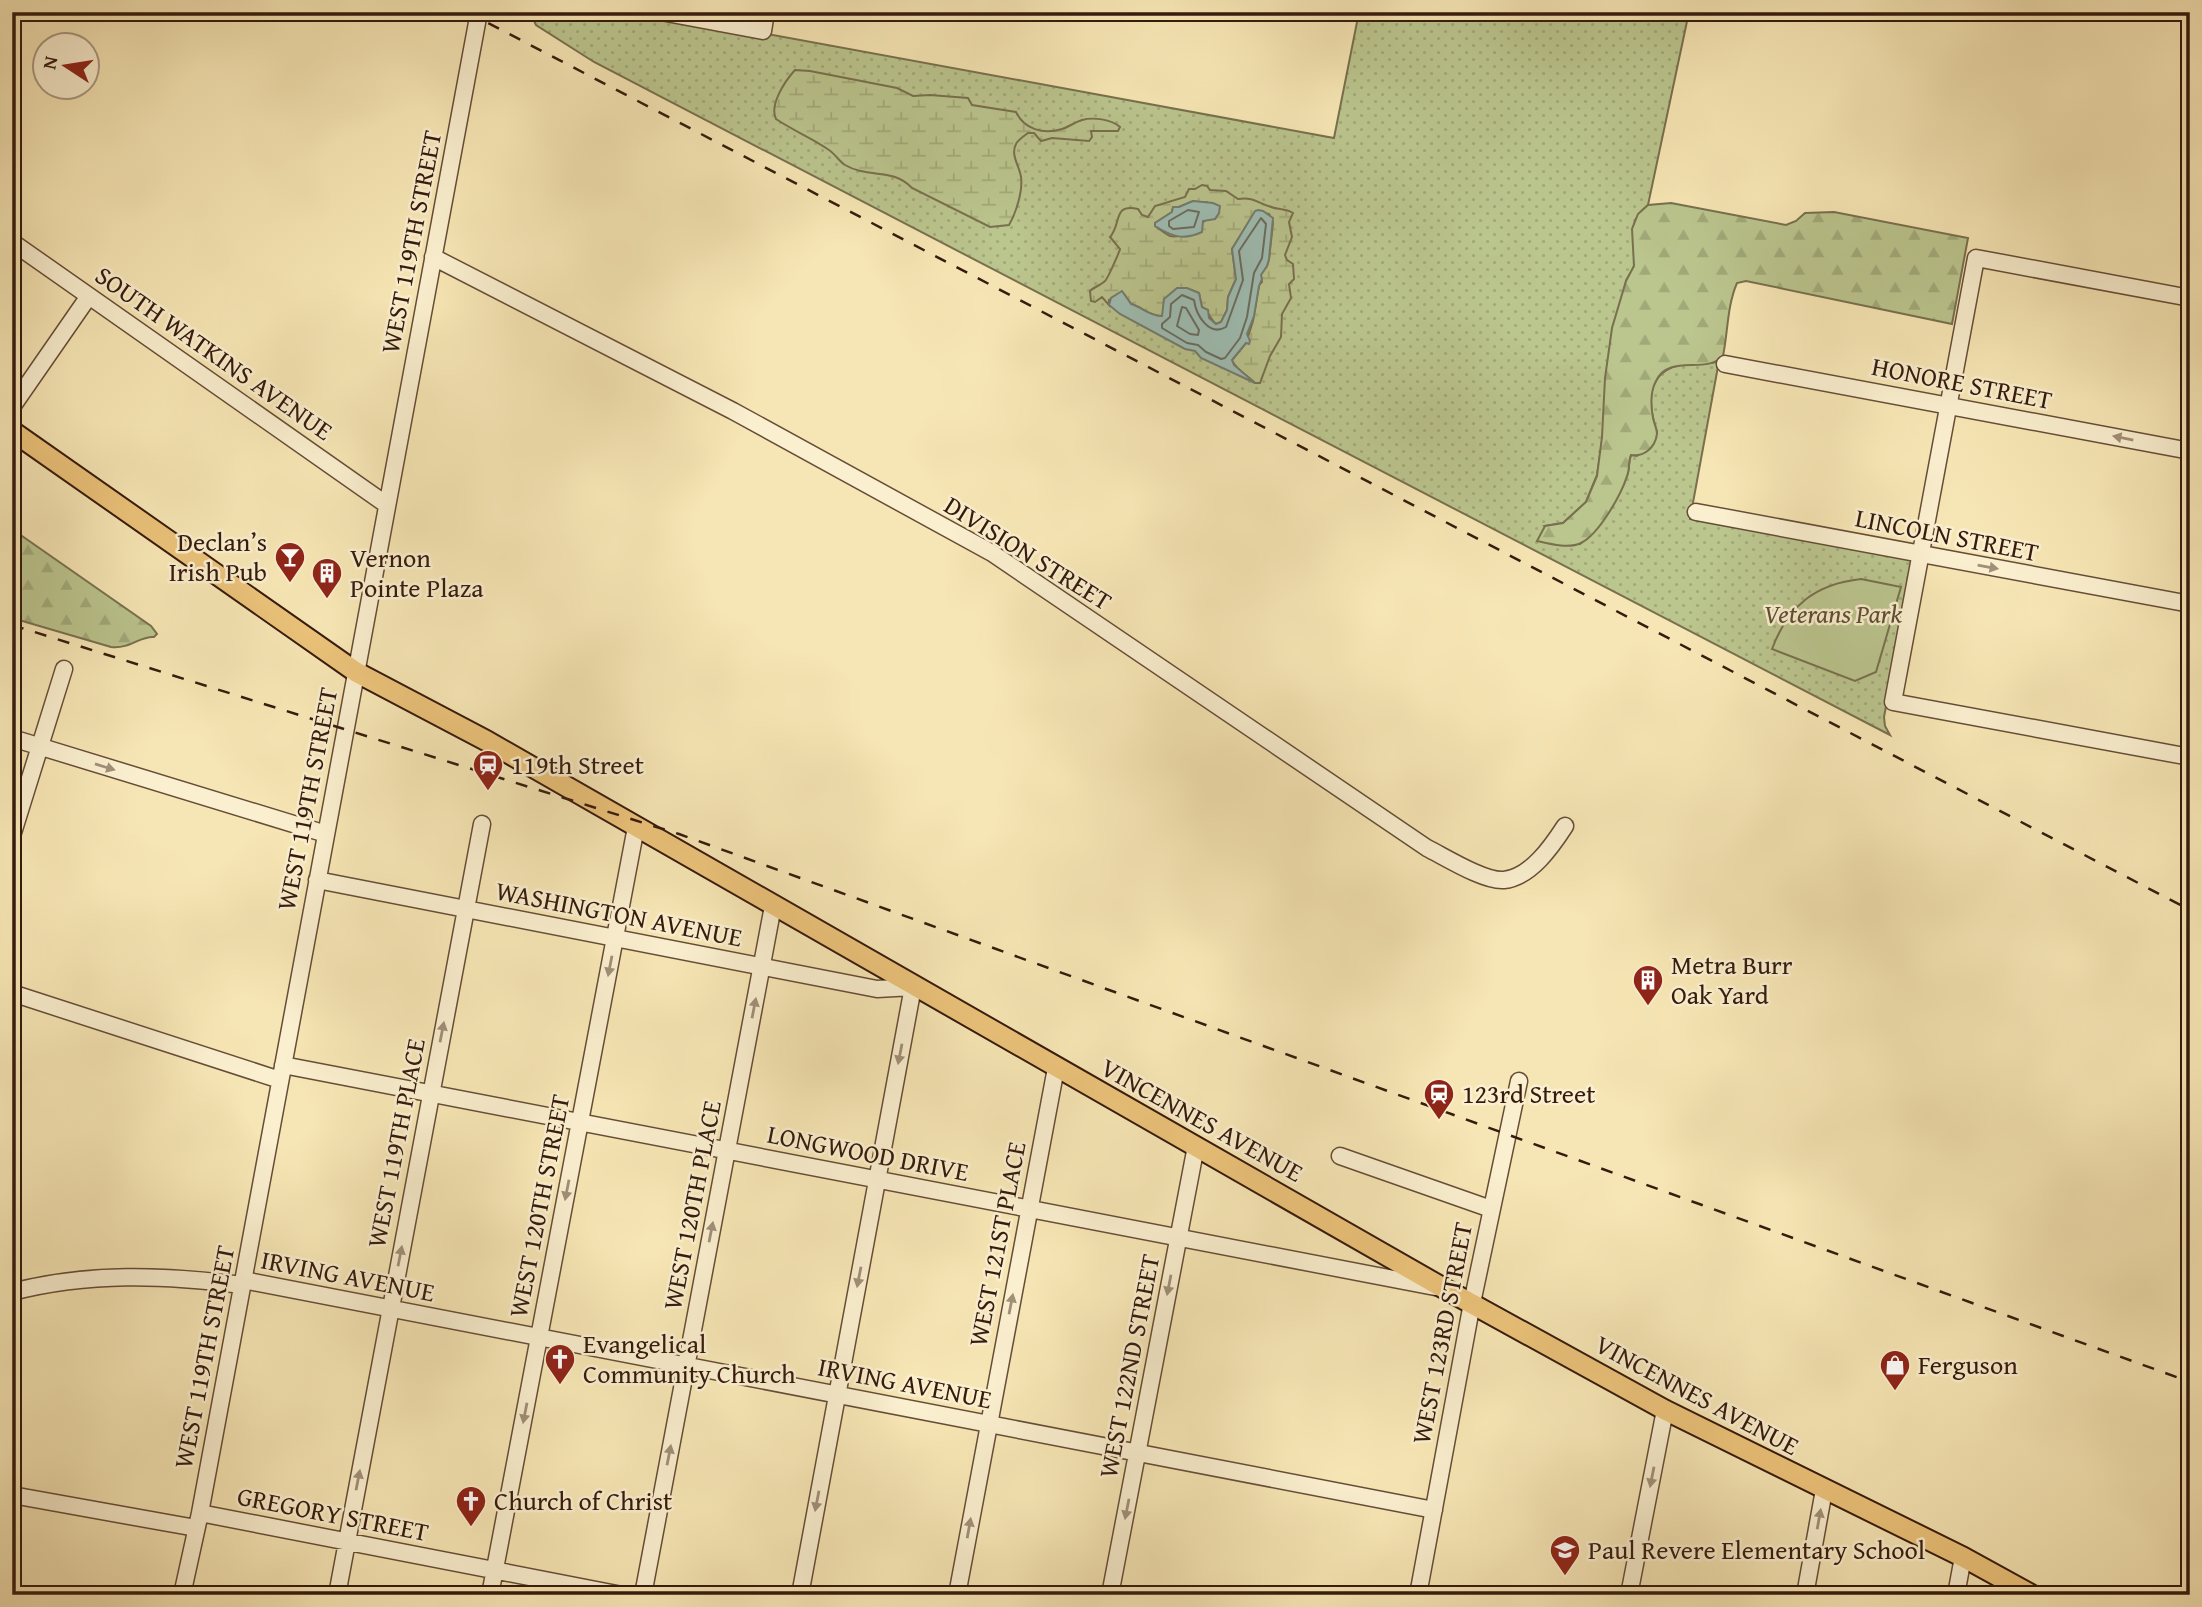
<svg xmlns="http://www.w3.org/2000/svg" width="2202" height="1607" font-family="'Gentium Book Plus',serif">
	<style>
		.green { fill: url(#green-dots); stroke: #78704e; stroke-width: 2 }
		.forest { fill: url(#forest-firs); stroke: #78704e; stroke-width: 2 }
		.wetland { fill: url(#wetland-marsh); stroke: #78704e; stroke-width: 2; fill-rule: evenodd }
		.pitch { fill: #bbc58e; stroke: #78704e; stroke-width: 2 }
		.water { fill: #9ebeb4; stroke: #747c71; stroke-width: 2 }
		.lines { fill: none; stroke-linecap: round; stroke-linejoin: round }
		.shore { stroke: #6a6c60; stroke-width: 2 }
		.minor-casing { stroke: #664d37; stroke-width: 19 }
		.major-casing { stroke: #351a0d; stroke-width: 23 }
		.minor { stroke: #faefcf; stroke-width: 16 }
		.major { stroke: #ecc37a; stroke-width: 19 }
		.rail { stroke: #351a0d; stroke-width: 2.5; stroke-dasharray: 12 12; stroke-linecap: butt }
		.oneway { fill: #a18f78 }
		.labels { text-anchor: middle; stroke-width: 5; stroke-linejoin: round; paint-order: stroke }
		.street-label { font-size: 26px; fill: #351a0d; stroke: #faefcf }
		.poi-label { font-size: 26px; fill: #351a0d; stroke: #faefcf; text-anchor: start }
		.park-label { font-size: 26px; font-style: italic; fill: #5d4d34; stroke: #faefcf }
	</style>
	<defs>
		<pattern id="green-dots" width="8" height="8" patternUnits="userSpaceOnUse" patternTransform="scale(1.75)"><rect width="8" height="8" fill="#bbc58e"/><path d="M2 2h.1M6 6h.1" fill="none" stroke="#a1a979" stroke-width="1.8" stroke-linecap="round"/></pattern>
		<pattern id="forest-firs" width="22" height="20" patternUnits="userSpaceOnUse" patternTransform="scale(1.75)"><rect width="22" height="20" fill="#bbc58e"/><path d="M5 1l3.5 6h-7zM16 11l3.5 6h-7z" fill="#a1a979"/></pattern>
		<pattern id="wetland-marsh" width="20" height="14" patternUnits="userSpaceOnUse" patternTransform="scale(1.75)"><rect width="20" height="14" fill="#bbc58e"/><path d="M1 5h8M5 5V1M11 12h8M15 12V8" fill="none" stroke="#a1a979"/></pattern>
	</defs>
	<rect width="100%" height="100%" fill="#f7e6b5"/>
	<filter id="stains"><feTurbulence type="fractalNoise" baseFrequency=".00286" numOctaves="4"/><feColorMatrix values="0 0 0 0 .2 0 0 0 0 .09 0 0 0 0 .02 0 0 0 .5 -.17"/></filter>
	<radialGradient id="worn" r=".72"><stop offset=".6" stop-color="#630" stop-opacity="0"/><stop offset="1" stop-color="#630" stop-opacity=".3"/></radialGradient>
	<path class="green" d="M530 12H648L1334 138 1359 12H1689L1648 205C1621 227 1641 240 1634 266 1632 271 1628 277 1626 281L1597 475 1586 502 1563 523 1545 526 1580 544C1600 525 1618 503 1627 476 1630 469 1628 462 1631 455L1637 456 1657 432C1645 396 1648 367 1692 363 1702 363 1709 365 1719 361L1690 519 1914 560 1884 717 1885 726 1890 735 594 62 536 25Z"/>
	<path class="forest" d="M1671 203 1786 225 1796 221 1805 213 1834 212 1968 238 1952 324 1746 281 1737 283C1727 306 1728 332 1723 356 1706 375 1669 353 1656 381 1650 392 1651 407 1653 418 1654 423 1657 429 1657 434 1655 448 1644 457 1631 455 1628 462 1630 469 1627 476 1621 495 1599 534 1581 543 1569 549 1550 544 1537 541L1545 526 1563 523 1586 502 1597 476 1602 437 1605 378 1612 328 1626 281 1634 266 1632 229 1638 214 1648 205Z
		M12 529 151 626 157 634 154 637C139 636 131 649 111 647L12 618Z"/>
	<path class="wetland" d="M795 70 810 71 897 88 913 96 930 95 968 98 972 105 1016 112C1024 129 1043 135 1062 129 1069 127 1075 122 1082 120 1093 117 1111 119 1120 127L1118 131H1091L1092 137 1089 141 1052 138 1041 141 1034 133H1028C1024 136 1018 140 1016 144 1010 155 1020 167 1021 177 1023 191 1016 213 1009 225L990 227 912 188C892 167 869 179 845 165 839 161 835 154 829 150 814 139 792 130 776 119 769 105 785 81 795 70Z
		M1202 185 1207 186 1210 190 1226 191 1238 199C1255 197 1257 203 1271 207 1279 210 1285 208 1293 213L1289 222 1292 237 1285 255 1287 260 1293 264 1294 279 1289 284 1291 298 1282 314 1281 337 1270 356 1260 383H1255C1248 376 1236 370 1232 360L1246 343 1253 321 1259 285 1262 282 1260 275 1267 266 1269 259 1273 223 1269 214 1255 212 1232 249 1236 279 1228 297 1227 310 1221 322 1216 324C1210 319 1208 310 1202 308L1199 293 1191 290 1164 312 1162 316C1149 316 1142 307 1131 304L1124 294 1109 300V305L1102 297 1095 302 1091 301 1090 291C1094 287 1101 285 1105 281 1107 280 1119 253 1120 249L1110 237C1122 224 1112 203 1138 209L1142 215 1148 217 1155 206 1185 197 1189 189H1195ZM1193 201 1201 203 1207 202 1219 213 1215 219H1207C1200 225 1182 239 1170 236 1165 234 1160 229 1155 226V223L1172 212 1173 207H1179Z"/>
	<path class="pitch" d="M1861 579 1901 587 1876 672 1855 681 1772 649C1788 606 1815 584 1861 579Z"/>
	<path class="water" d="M1193 201 1213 203 1220 206 1219 213 1215 219 1203 221 1202 232C1183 241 1171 236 1155 226V223L1172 212 1173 207H1179Z
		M1258 210 1263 211 1273 218 1269 259 1267 266 1261 275 1262 279 1259 286 1254 316 1247 334 1250 341 1249 344 1246 343 1232 360 1234 365 1255 383 1201 358 1195 351 1185 349 1120 314 1109 305 1111 298 1122 291 1131 304C1142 307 1149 316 1162 316L1164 299 1177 288H1187L1199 293 1202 307 1208 310 1209 318 1216 324 1221 322 1227 310 1228 297 1236 279 1232 249 1255 211Z"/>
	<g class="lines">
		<path class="shore" d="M1188 210 1199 212 1194 227 1173 229 1169 226V221Z
			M1261 218 1266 224 1262 258 1254 273 1247 317 1240 338 1225 358 1221 359 1206 352 1198 345 1187 343 1162 328V324L1170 317 1171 304 1182 295 1194 300C1196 315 1209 337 1226 327L1243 280 1239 251Z
			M1182 307 1186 308 1199 330 1198 335 1190 334 1177 326Z"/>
		<g class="minor-casing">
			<path id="minor" d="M661 12 763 31 766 12
				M12 242 387 505
				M433 257 733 411 992 553 1427 848C1445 857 1485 882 1504 880 1531 877 1552 846 1565 826
				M2190 298 1976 258 1893 702 2190 757
				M1725 364 2190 451
				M12 407 89 296
				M1696 512 2190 604
				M12 738 326 834
				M12 836 64 669
				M317 880 877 989 913 987 800 1595
				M12 993 280 1080
				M283 1065 1435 1287
				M1340 1156 1491 1209
				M243 1280 1434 1510
				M12 1292C89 1272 164 1275 242 1285
				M12 1495 196 1528
				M200 1513 622 1595
				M182 1595 200 1513 479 12
				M337 1595 482 824
				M490 1595 636 827
				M643 1595 773 906
				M957 1595 1056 1068
				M1110 1595 1196 1146
				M1418 1595 1472 1303 1519 1081
				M1629 1595 1665 1410
				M1805 1595 1824 1490
				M1956 1595 1963 1557"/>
		</g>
		<g class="major-casing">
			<path id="major" d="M12 431 356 672 487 741 1445 1289 1665 1410 1963 1557 2032 1595"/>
		</g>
		<use href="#minor" class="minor"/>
		<use href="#major" class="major"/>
		<path class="rail" d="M467 12 2190 910
			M12 625 679 834 2190 1382"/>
	</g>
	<defs><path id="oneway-solid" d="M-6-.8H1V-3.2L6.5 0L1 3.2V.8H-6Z" transform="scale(1.75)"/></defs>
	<g class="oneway">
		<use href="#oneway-solid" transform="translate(2123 438) rotate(-169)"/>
		<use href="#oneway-solid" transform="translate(1988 567) rotate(10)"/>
		<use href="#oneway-solid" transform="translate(105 767) rotate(17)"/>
		<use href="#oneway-solid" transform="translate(610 966) rotate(101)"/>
		<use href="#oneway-solid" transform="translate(754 1008) rotate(-79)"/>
		<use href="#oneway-solid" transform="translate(442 1032) rotate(-79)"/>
		<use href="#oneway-solid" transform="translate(900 1054) rotate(101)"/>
		<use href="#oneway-solid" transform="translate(567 1190) rotate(101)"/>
		<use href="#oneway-solid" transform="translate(711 1232) rotate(-79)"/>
		<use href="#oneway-solid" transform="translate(400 1256) rotate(-79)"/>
		<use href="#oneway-solid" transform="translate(859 1277) rotate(101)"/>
		<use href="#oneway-solid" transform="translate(1169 1285) rotate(101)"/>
		<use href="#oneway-solid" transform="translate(1011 1304) rotate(-79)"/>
		<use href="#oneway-solid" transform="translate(525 1413) rotate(101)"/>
		<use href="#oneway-solid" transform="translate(669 1455) rotate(-79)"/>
		<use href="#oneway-solid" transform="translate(1652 1477) rotate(101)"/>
		<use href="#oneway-solid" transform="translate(358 1480) rotate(-79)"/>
		<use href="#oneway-solid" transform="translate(817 1501) rotate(101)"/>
		<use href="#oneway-solid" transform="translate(1127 1509) rotate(101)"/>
		<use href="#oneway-solid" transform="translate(1819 1519) rotate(-80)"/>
		<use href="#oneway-solid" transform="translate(969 1528) rotate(-80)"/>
	</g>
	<defs>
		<g id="bar-pin" transform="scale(1.575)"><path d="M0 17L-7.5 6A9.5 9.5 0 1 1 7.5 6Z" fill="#8f2418" stroke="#faefcf"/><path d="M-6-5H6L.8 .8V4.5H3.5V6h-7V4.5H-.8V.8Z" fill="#fff"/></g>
		<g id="building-pin" transform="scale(1.575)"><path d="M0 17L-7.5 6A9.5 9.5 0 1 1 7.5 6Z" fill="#8f2418" stroke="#faefcf"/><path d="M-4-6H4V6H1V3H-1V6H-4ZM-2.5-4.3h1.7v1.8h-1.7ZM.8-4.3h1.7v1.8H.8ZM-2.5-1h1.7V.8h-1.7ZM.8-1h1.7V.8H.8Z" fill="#fff"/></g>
		<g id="station-pin" transform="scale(1.575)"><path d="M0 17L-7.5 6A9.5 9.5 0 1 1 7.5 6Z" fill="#8f2418" stroke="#faefcf"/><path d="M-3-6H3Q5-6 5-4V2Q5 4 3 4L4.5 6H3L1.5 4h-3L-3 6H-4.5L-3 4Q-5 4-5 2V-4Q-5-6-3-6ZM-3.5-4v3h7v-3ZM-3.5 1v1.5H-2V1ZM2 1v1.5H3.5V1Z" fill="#fff"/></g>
		<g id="church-pin" transform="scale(1.575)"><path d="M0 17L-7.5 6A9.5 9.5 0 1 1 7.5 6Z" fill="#8f2418" stroke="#faefcf"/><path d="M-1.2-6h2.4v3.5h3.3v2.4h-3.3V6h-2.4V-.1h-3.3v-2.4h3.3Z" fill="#fff"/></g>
		<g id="shop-pin" transform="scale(1.575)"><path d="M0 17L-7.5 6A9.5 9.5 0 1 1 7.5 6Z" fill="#8f2418" stroke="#faefcf"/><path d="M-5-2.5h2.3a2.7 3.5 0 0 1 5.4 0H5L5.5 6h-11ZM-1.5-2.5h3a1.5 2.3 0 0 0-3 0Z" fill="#fff"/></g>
		<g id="school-pin" transform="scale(1.575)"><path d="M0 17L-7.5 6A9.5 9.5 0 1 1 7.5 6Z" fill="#8f2418" stroke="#faefcf"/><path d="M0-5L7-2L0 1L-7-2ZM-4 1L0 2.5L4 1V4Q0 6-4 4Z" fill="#fff"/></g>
	</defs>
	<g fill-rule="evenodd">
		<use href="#bar-pin" x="290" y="557"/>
		<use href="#building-pin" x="327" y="573"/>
		<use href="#station-pin" x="488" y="765"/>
		<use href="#building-pin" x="1648" y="980"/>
		<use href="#station-pin" x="1439" y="1094"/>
		<use href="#church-pin" x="560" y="1359"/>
		<use href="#shop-pin" x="1895" y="1365"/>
		<use href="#church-pin" x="471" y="1501"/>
		<use href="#school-pin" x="1565" y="1550"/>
	</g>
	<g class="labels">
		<g class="street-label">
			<text transform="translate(411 242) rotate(-79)" y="9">WEST 119TH STREET</text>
			<text transform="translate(214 353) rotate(35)" y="9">SOUTH WATKINS AVENUE</text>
			<text transform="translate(1962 383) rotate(11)" y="9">HONORE STREET</text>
			<text transform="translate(1947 535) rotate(11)" y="9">LINCOLN STREET</text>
			<text transform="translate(1028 553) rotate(32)" y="9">DIVISION STREET</text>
			<text transform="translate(307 799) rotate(-79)" y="9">WEST 119TH STREET</text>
			<text transform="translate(619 914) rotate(11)" y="9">WASHINGTON AVENUE</text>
			<text transform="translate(1202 1120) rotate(29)" y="9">VINCENNES AVENUE</text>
			<text transform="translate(396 1143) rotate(-79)" y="9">WEST 119TH PLACE</text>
			<text transform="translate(868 1153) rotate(11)" y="9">LONGWOOD DRIVE</text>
			<text transform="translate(692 1205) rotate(-79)" y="9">WEST 120TH PLACE</text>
			<text transform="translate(539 1206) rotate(-79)" y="9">WEST 120TH STREET</text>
			<text transform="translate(997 1244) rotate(-79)" y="9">WEST 121ST PLACE</text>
			<text transform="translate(348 1276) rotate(11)" y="9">IRVING AVENUE</text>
			<text transform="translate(1442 1333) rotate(-79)" y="9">WEST 123RD STREET</text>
			<text transform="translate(204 1357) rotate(-79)" y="9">WEST 119TH STREET</text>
			<text transform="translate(1129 1366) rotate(-79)" y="9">WEST 122ND STREET</text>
			<text transform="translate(905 1383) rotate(11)" y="9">IRVING AVENUE</text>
			<text transform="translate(1697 1395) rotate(28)" y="9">VINCENNES AVENUE</text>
			<text transform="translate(333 1514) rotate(11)" y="9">GREGORY STREET</text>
		</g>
		<g class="poi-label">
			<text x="267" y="551" text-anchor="end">Declan’s<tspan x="267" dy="30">Irish Pub</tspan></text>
			<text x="350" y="567">Vernon<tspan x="350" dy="30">Pointe Plaza</tspan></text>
			<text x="511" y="774">119th Street</text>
			<text x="1671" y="974">Metra Burr<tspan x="1671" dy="30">Oak Yard</tspan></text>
			<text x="1462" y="1103">123rd Street</text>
			<text x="583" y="1353">Evangelical<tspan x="583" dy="30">Community Church</tspan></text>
			<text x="1918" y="1374">Ferguson</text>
			<text x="494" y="1510">Church of Christ</text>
			<text x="1588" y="1559">Paul Revere Elementary School</text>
		</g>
		<g class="park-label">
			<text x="1833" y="623">Veterans Park</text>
		</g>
	</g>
	<rect width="2202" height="1607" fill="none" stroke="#f7e6b5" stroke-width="42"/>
	<rect x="14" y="14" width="2174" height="1579" fill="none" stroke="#351a0d" stroke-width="3.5"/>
	<rect x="21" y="21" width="2160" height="1565" fill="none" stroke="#351a0d" stroke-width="2"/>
	<g transform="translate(66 66) rotate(282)"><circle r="33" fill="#faefcf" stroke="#ab9a81" stroke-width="2"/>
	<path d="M0-5L12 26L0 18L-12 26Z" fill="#8f2418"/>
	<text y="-10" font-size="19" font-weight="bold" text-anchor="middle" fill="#351a0d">N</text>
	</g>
	<rect width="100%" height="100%" filter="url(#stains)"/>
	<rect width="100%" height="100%" fill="url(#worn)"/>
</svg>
